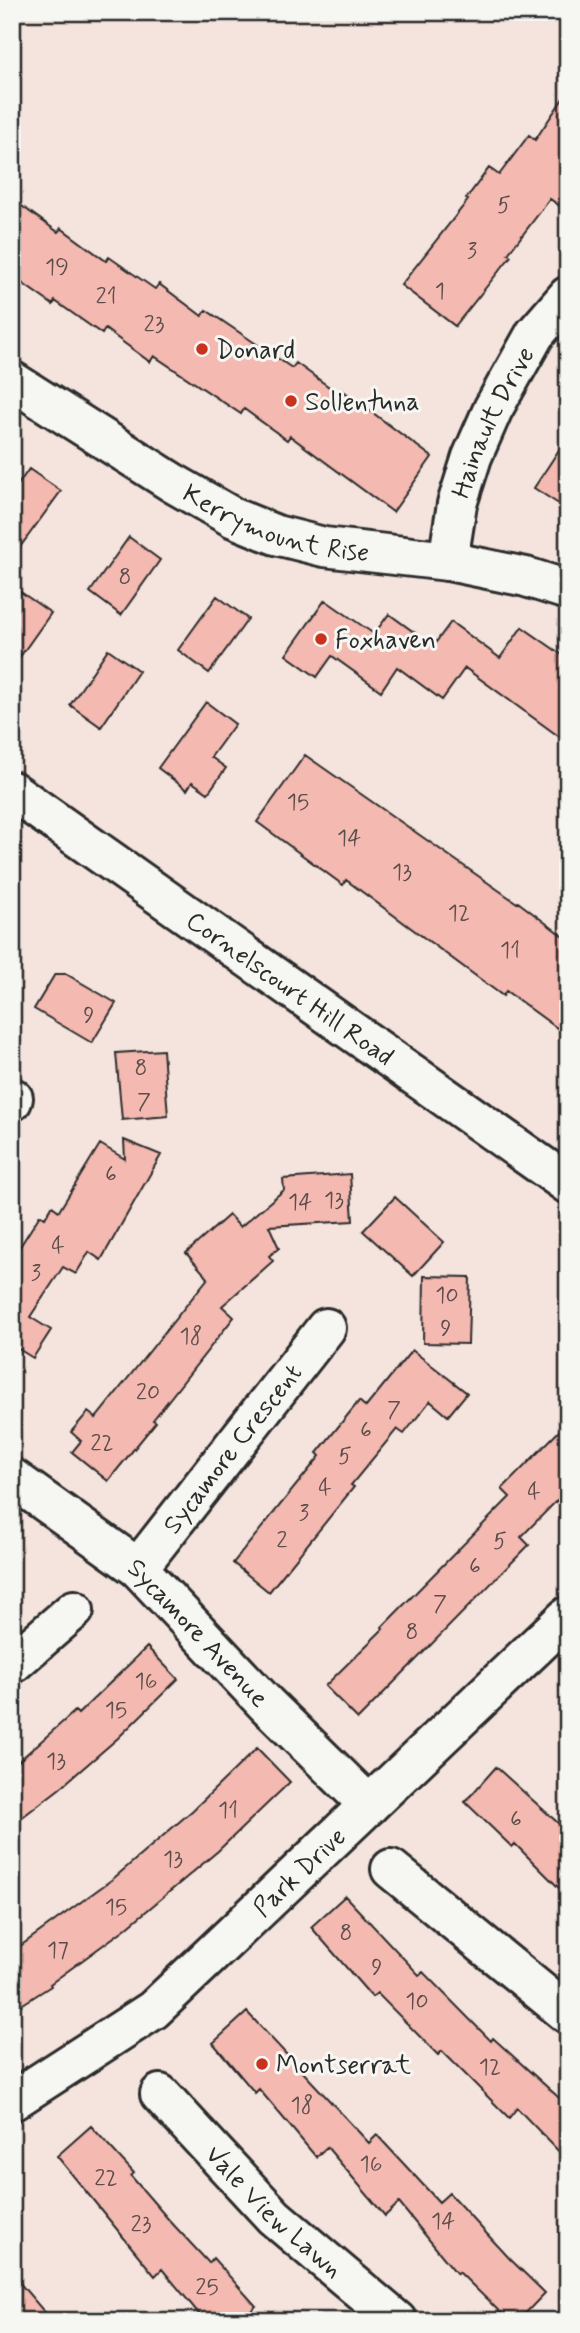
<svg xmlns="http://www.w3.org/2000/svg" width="580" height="2333" font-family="Mynerve,sans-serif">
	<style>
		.building { fill: #f4b9b0; stroke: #2b2b2b; stroke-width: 2 }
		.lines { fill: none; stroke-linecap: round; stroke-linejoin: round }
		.street-casing { stroke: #2b2b2b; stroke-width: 44 }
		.secondary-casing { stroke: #2b2b2b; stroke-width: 44 }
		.street { stroke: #f6f6f2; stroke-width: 38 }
		.secondary { stroke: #f6f6f2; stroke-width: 38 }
		.poi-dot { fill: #c8321e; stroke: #f6f6f2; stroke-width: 2.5 }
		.labels { text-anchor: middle; stroke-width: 6; stroke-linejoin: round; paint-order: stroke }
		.number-label { font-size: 23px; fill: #5d4e4c }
		.poi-label { font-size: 26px; fill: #2b2b2b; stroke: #f6f6f2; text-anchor: start }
		.street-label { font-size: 26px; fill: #2b2b2b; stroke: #f6f6f2 }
	</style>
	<rect width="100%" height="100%" fill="#f5e4de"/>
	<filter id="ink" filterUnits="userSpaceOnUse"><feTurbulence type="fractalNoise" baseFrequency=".0143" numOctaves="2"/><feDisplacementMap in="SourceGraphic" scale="14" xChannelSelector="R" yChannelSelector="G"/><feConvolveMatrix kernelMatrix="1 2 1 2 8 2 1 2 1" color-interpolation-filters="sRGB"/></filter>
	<g filter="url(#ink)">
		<path class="building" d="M568 91V212L550 199 508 254 511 256 455 326 401 285 468 200 466 199 489 168 499 175 529 135 535 140Z
			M12 199 58 232 61 228 106 261 109 257 155 289 159 284 202 316 206 310 292 368 296 363 339 394 342 390 432 457 393 512 290 436 287 440 244 409 241 414 154 356 150 362 105 329 102 334 55 301 53 305 12 276Z
			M568 436V510L534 488Z
			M29 469 61 491 12 558V493Z
			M129 537 160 560 121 615 90 592Z
			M12 586 51 613 12 668Z
			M217 596 248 619 209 673 178 650Z
			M325 600 374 634 389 614 433 646 451 622 500 658 522 627 568 659V743L465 668 442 700 397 667 381 691 332 656 317 677 286 655Z
			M108 649 139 671 101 727 70 705Z
			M206 702 235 724 211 757 226 768 208 793 192 782 187 790 158 768Z
			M305 755 517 903 518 902 568 940V1036L506 991 503 996 346 880 343 885 257 822Z
			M55 974H66L116 1003 92 1043 34 1009Z
			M163 1050 168 1116 122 1120 116 1053Z
			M124 1140 161 1155 101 1260 89 1252 76 1274 63 1267 30 1317 51 1330 33 1358 12 1345V1259L40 1215 45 1218 52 1206 59 1211 100 1144 125 1159Z
			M350 1174 353 1221 269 1226 279 1248 269 1256 273 1261 222 1306 234 1317 153 1420 156 1422 108 1481 72 1452 81 1441 71 1432 88 1412 96 1418 208 1278 186 1253 229 1215 240 1227 284 1190 283 1179Z
			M395 1197 444 1242 413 1276 363 1231Z
			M424 1276 470 1277 468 1344 423 1343Z
			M412 1350 467 1393 448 1416 430 1401 404 1434 397 1429 351 1485 354 1487 269 1592 233 1563 320 1456 317 1453 359 1401 366 1407Z
			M568 1422V1489L521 1537 529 1545 358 1719 325 1686 383 1629 382 1627 510 1497 502 1489Z
			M147 1647 178 1679 118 1738 59 1789 12 1825V1767L75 1711 78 1714Z
			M257 1748 290 1782 218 1851 125 1929 50 1984 51 1986 12 2011V1952L114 1878 193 1810Z
			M496 1767 568 1832V1897L515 1844 512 1847 465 1802Z
			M345 1896 419 1975 423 1972 491 2041 493 2038 568 2106V2161L517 2108 509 2118 442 2051 438 2055 377 1993 372 1997 311 1927Z
			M247 2012 369 2143 377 2135 439 2202 449 2193 510 2259 545 2293 518 2321H509L459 2272 457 2274 399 2203 385 2216 327 2147 316 2157 259 2089 255 2093 213 2043Z
			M91 2126 134 2173 131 2176 169 2220 209 2263 213 2258 256 2306 241 2321H205L162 2269 155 2276 57 2156Z
			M12 2274 52 2321H12Z"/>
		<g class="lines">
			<g class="street-casing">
				<g id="street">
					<path id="s1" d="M12 381 173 483 234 518 276 535 324 547 448 561 526 577 568 590"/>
					<path id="s2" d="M448 561 457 504 472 457 493 409 535 334 568 296"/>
					<path d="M12 1101 13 1098"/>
					<path id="s3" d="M12 1478 138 1568 266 1704 369 1805"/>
					<path id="s4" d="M138 1568 326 1328"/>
					<path d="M12 1664 74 1610"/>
					<path d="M391 1869 568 2014"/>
					<path id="s5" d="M160 2094 274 2217 397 2321"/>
					<path id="s6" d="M12 2101 153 2010 568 1616"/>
				</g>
			</g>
			<g class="secondary-casing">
				<g id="secondary">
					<path id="s7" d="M12 791 568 1184"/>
				</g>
			</g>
			<use href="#street" class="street"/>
			<use href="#secondary" class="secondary"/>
		</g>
	</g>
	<g class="poi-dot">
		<circle cx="202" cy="349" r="7"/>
		<circle cx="291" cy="401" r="7"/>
		<circle cx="321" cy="639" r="7"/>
		<circle cx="262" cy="2064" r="7"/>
	</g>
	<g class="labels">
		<g class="number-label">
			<text x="504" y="212">5</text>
			<text x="472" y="258">3</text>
			<text x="57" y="274">19</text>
			<text x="440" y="298">1</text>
			<text x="106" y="303">21</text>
			<text x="154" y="331">23</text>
			<text x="125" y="584">8</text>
			<text x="298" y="809">15</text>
			<text x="349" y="845">14</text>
			<text x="402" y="879">13</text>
			<text x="459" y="920">12</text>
			<text x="510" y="957">11</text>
			<text x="89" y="1022">9</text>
			<text x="141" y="1075">8</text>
			<text x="144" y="1109">7</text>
			<text x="111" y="1181">6</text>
			<text x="334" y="1207">13</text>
			<text x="300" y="1209">14</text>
			<text x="58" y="1252">4</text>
			<text x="36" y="1280">3</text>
			<text x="447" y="1302">10</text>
			<text x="446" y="1335">9</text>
			<text x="191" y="1343">18</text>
			<text x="148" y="1399">20</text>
			<text x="394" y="1417">7</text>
			<text x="366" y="1437">6</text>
			<text x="102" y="1450">22</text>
			<text x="345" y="1463">5</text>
			<text x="325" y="1494">4</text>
			<text x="534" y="1498">4</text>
			<text x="304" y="1520">3</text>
			<text x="282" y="1547">2</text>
			<text x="500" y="1548">5</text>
			<text x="475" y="1573">6</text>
			<text x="440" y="1611">7</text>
			<text x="412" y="1639">8</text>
			<text x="146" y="1688">16</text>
			<text x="116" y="1717">15</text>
			<text x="56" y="1768">13</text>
			<text x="228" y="1817">11</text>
			<text x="516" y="1826">6</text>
			<text x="173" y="1866">13</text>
			<text x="116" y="1914">15</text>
			<text x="346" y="1940">8</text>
			<text x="58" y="1957">17</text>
			<text x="377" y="1974">9</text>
			<text x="417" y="2008">10</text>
			<text x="490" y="2074">12</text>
			<text x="302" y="2112">18</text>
			<text x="371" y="2171">16</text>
			<text x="106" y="2185">22</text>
			<text x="443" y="2228">14</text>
			<text x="141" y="2231">23</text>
			<text x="207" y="2294">25</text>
		</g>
		<g class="poi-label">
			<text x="216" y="358">Donard</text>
			<text x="305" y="410">Sollentuna</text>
			<text x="335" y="648">Foxhaven</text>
			<text x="276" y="2073">Montserrat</text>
		</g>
		<g class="street-label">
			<text dy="9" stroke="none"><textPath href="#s2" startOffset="147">Hainault Drive</textPath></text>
			<text dy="9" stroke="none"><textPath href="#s1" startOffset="303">Kerrymount Rise</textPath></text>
			<text dy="9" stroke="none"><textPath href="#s7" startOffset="341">Cornelscourt Hill Road</textPath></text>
			<text dy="9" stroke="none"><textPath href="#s4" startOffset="152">Sycamore Crescent</textPath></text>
			<text dy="9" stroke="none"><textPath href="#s3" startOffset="243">Sycamore Avenue</textPath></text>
			<text dy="9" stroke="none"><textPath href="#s6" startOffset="369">Park Drive</textPath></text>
			<text dy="9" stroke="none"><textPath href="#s5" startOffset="164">Vale View Lawn</textPath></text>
		</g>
	</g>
	<rect width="580" height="2333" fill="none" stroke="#f6f6f2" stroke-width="42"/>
	<rect x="21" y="21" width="538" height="2291" fill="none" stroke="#2b2b2b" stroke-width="2.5" filter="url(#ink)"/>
</svg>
